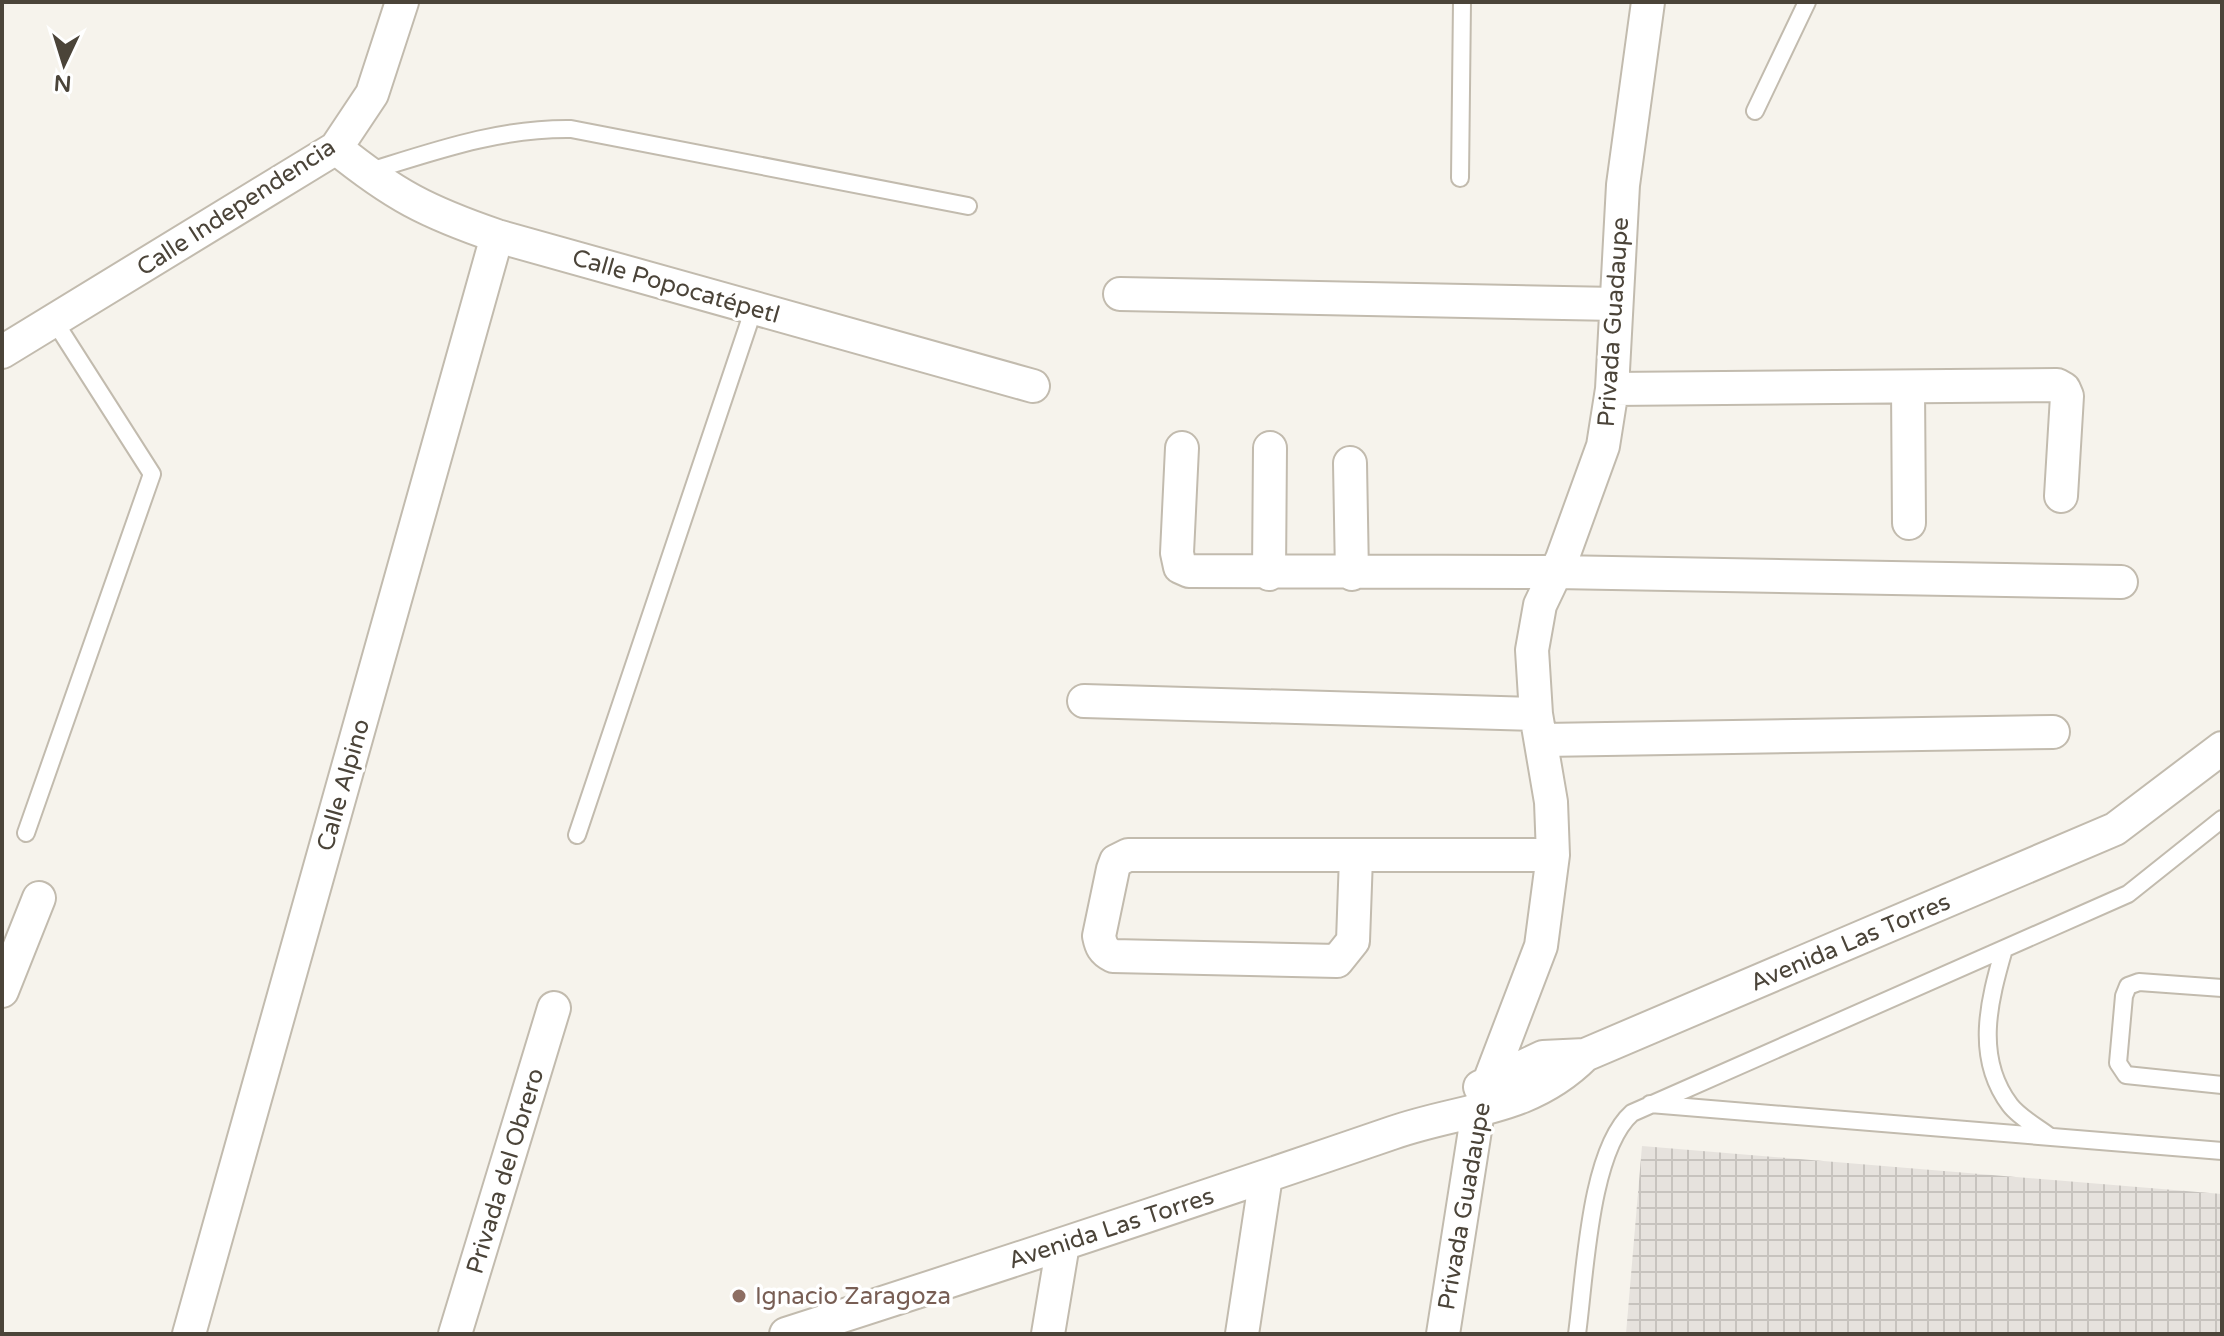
<svg xmlns="http://www.w3.org/2000/svg" width="2224" height="1336" font-family="'Varela Round',sans-serif">
	<style>
		.industrial { fill: url(#industrial-grid) }
		.lines { fill: none; stroke-linecap: round; stroke-linejoin: round }
		.lane-casing { stroke: #c2bbae; stroke-width: 20 }
		.street-casing { stroke: #c2bbae; stroke-width: 36 }
		.lane { stroke: #fff; stroke-width: 16 }
		.street { stroke: #fff; stroke-width: 32 }
		.education-dot { fill: #8d6e63; stroke: #fff; stroke-width: 3 }
		.labels { text-anchor: middle; stroke-width: 7; stroke-linejoin: round; paint-order: stroke }
		.street-label { font-size: 24px; fill: #4b4439; stroke: #fff }
		.education-label { font-size: 24px; fill: #785e54; stroke: #fff; text-anchor: start }
	</style>
	<defs>
		<pattern id="industrial-grid" width="8" height="8" patternUnits="userSpaceOnUse" patternTransform="scale(2)"><rect width="8" height="8" fill="#e6e2dd"/><path d="M0 4h8M4 0v8" fill="none" stroke="#c7c3be"/></pattern>
	</defs>
	<rect width="100%" height="100%" fill="#f6f3ec"/>
	<path class="industrial" d="M1642 1146 2222 1194V1334H1626Z"/>
	<g class="lines">
		<g class="lane-casing">
			<path id="lane" d="M1755 111 1807 2
				M367 172C435 151 499 128 571 129L968 206
				M1460 178 1462 2
				M26 833 152 474 55 322
				M577 835 754 308
				M2004 949C1989 1001 1974 1057 2010 1105 2019 1117 2037 1127 2049 1136
				M2222 988 2139 982 2128 986 2124 996 2118 1063 2126 1075 2222 1085
				M1650 1104 2222 1151
				M1577 1334C1585 1277 1589 1151 1632 1113L2128 894 2222 819"/>
		</g>
		<g class="street-casing">
			<path id="street" d="M336 148C394 195 427 212 497 236L1033 386
				M1120 294 1616 304
				M2 352 336 148 372 94 402 2
				M1908 387 1909 523
				M1612 389 2057 385 2064 389 2067 396 2061 496
				M1182 448 1177 553 1180 567 1189 571 1556 572 2121 582
				M1350 463 1352 574
				M1269 574 1270 448
				M1084 701 1536 714
				M1543 740 2053 732
				M1356 857 1353 941 1337 961 1113 956C1103 951 1101 946 1099 936L1113 869 1116 861 1128 855H1553
				M2 991 39 898
				M1480 1087 1543 1057 1585 1055
				M189 1334 497 236
				M455 1334 554 1008
				M786 1334C989 1269 1191 1202 1392 1133 1463 1108 1528 1112 1585 1055L2115 829 2222 748
				M1048 1334 1063 1244
				M1242 1334 1266 1176
				M1443 1334 1478 1111 1541 946 1553 855 1551 802 1536 714 1532 650 1540 605 1562 559 1603 446 1612 389 1623 185 1648 2"/>
		</g>
		<use href="#lane" class="lane"/>
		<use href="#street" class="street"/>
	</g>
	<circle class="education-dot" cx="739" cy="1296" r="8"/>
	<g class="labels">
		<g class="street-label">
			<text transform="translate(236 207) rotate(-33)" y="8">Calle Independencia</text>
			<text transform="translate(676 286) rotate(16)" y="8">Calle Popocatépetl</text>
			<text transform="translate(1613 322) rotate(-86)" y="8">Privada Guadaupe</text>
			<text transform="translate(343 785) rotate(-74)" y="8">Calle Alpino</text>
			<text transform="translate(1850 942) rotate(-23)" y="8">Avenida Las Torres</text>
			<text transform="translate(505 1171) rotate(-73)" y="8">Privada del Obrero</text>
			<text transform="translate(1464 1206) rotate(-80)" y="8">Privada Guadaupe</text>
			<text transform="translate(1111 1228) rotate(-18)" y="8">Avenida Las Torres</text>
		</g>
		<g class="education-label">
			<text x="755" y="1304">Ignacio Zaragoza</text>
		</g>
	</g>
	<rect width="2224" height="1336" fill="none" stroke="#4b4439" stroke-width="8"/>
	<g transform="translate(64 64) rotate(184)" stroke="#ffffff" stroke-width="6" paint-order="stroke">
	<path d="M0-6L14 30L0 20L-14 30Z" fill="#4b4439"/>
	<text y="-12" font-size="22" font-weight="bold" text-anchor="middle" fill="#4b4439">N</text>
	</g>
</svg>
